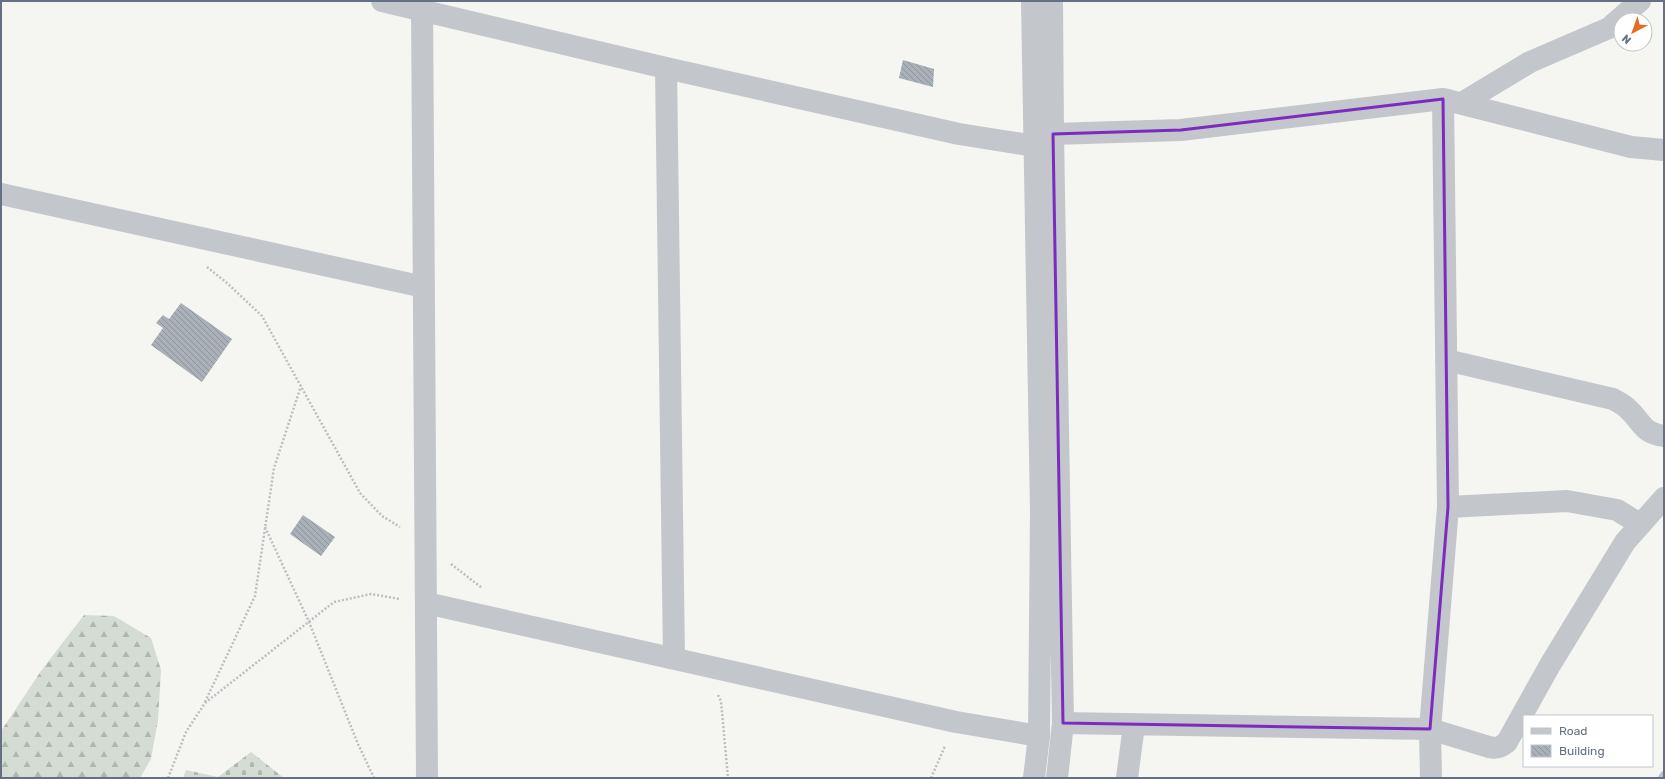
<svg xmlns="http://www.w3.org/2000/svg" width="1665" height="779" font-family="Rubik,sans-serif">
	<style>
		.forest { fill: url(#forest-firs) }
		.cemetery { fill: url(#cemetery-stones) }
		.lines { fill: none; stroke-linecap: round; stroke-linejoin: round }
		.stream { stroke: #bbc5ca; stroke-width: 8 }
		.building { fill: url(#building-back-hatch) }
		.path { stroke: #bdbec1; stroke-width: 2.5; stroke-dasharray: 2 2; stroke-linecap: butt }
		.minor { stroke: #c3c6ca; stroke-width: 22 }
		.tertiary { stroke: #c3c6ca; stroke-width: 22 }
		.marked { fill: none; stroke: #7b2cbf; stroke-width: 3; stroke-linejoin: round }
	</style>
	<defs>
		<pattern id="forest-firs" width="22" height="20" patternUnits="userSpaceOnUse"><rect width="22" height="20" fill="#d5dcd3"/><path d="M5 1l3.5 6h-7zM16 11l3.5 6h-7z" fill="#b0b7b1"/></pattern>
		<pattern id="cemetery-stones" width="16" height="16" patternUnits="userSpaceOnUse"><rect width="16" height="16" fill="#d5dcd3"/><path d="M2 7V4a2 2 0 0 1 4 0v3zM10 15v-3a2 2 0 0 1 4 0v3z" fill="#b0b7b1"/></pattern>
		<pattern id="building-back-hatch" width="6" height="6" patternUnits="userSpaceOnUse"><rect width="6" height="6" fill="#a9b0b7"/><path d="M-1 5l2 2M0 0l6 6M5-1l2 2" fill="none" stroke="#8d949a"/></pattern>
	</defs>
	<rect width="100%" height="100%" fill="#f5f5f2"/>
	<path class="forest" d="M84 615 114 616 151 638 161 670 158 720 151 759 140 778H1V731L41 671Z"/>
	<path class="cemetery" d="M251 752 284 778H183L186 770 218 777Z"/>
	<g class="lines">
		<path class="stream" d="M1662 778 1664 775"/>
	</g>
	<path class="building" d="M903 60 934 69 933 87 899 78Z
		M181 303 232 339 202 382 151 345 163 328 156 323 163 315 169 319Z
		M303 515 335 537 321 556 290 534Z"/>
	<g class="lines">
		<path class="path" d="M207 267 227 283 262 316 360 493 382 516 400 527
			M265 527 309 622 358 744 374 778
			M451 564 482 588
			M718 695 721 701 728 778
			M205 702 255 596 274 468 301 386
			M168 778 186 732 205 703 334 602 371 594 400 599
			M931 778 945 746"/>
		<path class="minor" d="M382 1 666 68 959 134 1035 146
			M422 1 427 778
			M666 68 674 659
			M1462 103 1530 62 1609 28 1640 1
			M1053 134 1181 130 1443 99 1631 147 1664 150
			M1 194 424 287
			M1446 360 1613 399C1618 402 1623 404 1627 408 1643 422 1640 432 1664 436
			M1448 507 1567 501 1617 510 1640 524
			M426 603 956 722 1039 736
			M1063 723 1430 729 1489 747C1497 749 1501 747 1507 742L1550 665 1625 542 1664 498
			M1127 778 1134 725
			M1431 778 1430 729 1448 507 1443 99"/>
		<path class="tertiary" d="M1032 1 1041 511 1039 736 1034 778
			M1052 1 1053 134 1063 723 1057 778"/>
	</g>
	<path class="marked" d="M1443 99 1448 507 1430 729 1063 723 1053 134 1181 130Z"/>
	<rect width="1665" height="779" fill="none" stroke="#657183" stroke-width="4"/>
	<rect x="1523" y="715" width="130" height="52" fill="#ffffff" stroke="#c1c6cd"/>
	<rect x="1531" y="728" width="20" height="6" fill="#c3c6ca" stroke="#c1c6cd"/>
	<text x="1559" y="735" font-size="12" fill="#657183">Road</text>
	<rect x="1531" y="745" width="20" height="12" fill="url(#building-back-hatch)" stroke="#c1c6cd"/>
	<text x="1559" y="755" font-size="12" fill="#657183">Building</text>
	<g transform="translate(1633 32) rotate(221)"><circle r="19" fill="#ffffff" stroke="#c1c6cd"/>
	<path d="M0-3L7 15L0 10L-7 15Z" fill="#e16c26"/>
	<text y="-6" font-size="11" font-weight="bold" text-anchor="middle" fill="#657183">N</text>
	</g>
</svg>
